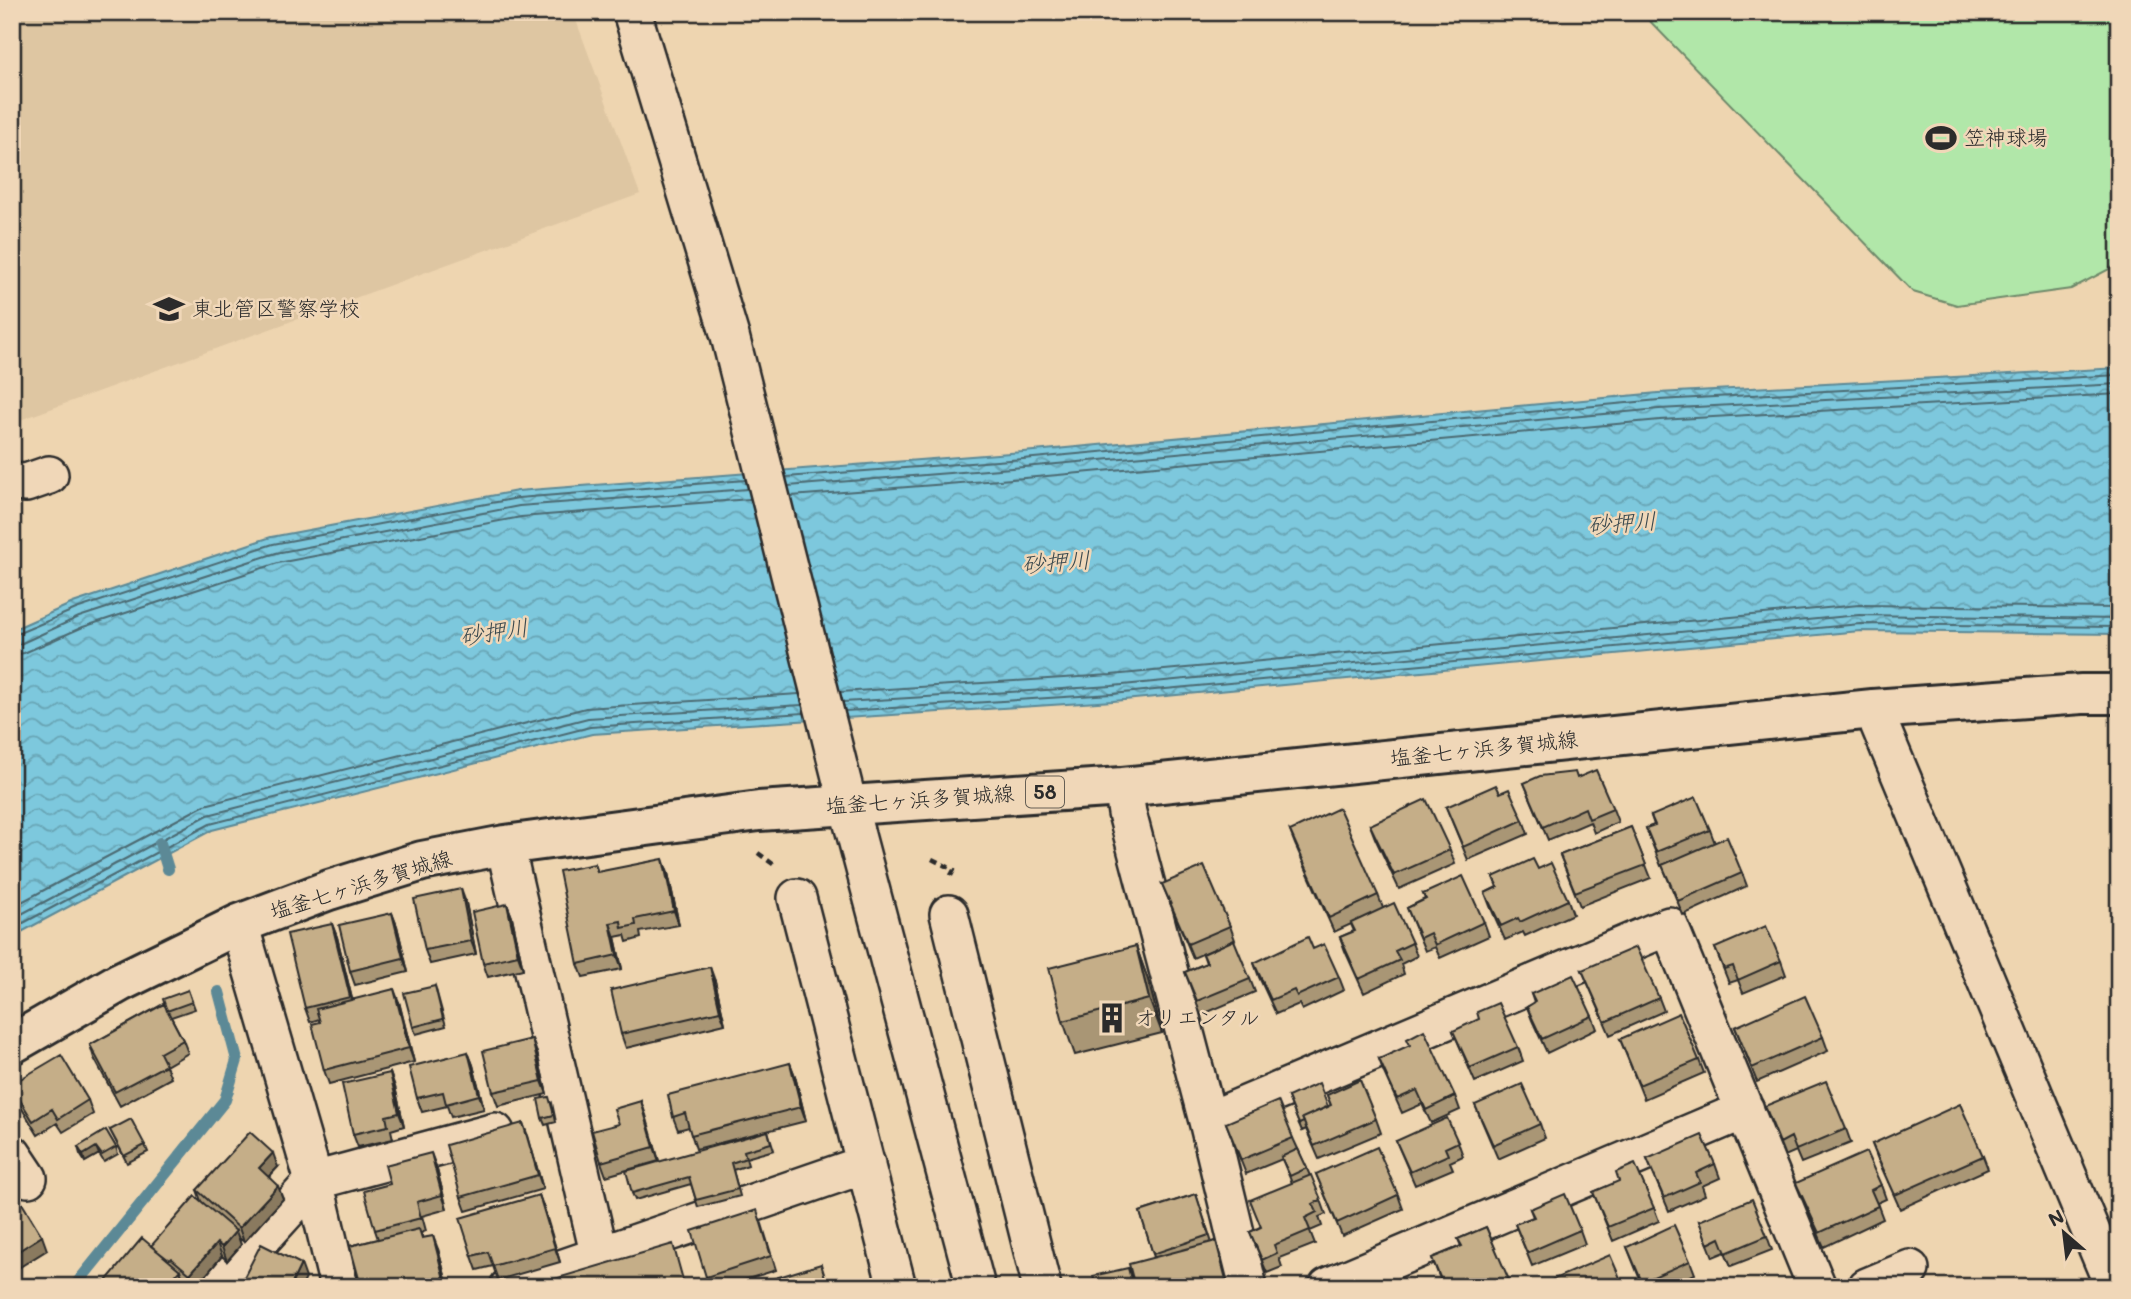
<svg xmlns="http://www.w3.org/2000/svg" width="2131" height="1299" font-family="Mali,'Klee One',sans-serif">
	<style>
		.built { fill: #dec6a2 }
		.green { fill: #b1e7a9; stroke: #6e896a; stroke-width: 2 }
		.water { fill: url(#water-waves); stroke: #5c8996; stroke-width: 2 }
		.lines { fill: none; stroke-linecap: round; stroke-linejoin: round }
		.shore { stroke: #4c6a72; stroke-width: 2 }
		.stream { stroke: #5c8996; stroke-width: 12 }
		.minor-casing { stroke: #2b2b2b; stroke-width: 42 }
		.major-casing { stroke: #2b2b2b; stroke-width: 44 }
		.path { stroke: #2b2b2b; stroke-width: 4.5; stroke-dasharray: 7 5; stroke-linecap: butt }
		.minor { stroke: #f0d7b8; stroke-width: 37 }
		.major { stroke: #f0d7b8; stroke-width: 38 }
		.wall { fill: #a99675; stroke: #2b2b2b; stroke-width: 2 }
		.shaded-wall { fill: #8a7a5f; stroke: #2b2b2b; stroke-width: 2 }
		.building { fill: #c5ae88; stroke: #2b2b2b; stroke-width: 2 }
		.labels { text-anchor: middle; stroke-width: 5; stroke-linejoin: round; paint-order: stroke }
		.shield { fill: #f0d7b8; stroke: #665f55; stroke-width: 2 }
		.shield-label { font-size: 19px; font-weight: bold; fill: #2b2b2b }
		.poi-label { font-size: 21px; fill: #2b2b2b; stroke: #f0d7b8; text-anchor: start }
		.street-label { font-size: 21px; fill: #2b2b2b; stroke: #f0d7b8 }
		.water-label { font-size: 23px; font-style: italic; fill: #3b4a4f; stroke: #f0d7b8 }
	</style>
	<defs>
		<pattern id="water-waves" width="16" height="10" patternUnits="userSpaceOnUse" patternTransform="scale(1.75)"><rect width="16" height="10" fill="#7dc8dd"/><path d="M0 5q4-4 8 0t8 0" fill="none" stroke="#67a3b3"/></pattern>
	</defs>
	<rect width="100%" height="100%" fill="#eed5b0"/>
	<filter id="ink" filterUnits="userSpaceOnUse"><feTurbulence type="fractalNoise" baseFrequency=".0143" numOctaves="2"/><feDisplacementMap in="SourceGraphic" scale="14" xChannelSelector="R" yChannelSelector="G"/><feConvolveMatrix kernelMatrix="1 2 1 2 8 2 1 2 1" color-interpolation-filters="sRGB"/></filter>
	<g filter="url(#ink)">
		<path class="built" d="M12 12H573L640 194 12 423Z"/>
		<path class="green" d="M1641 12H2119V264L2071 289 1957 305 1913 292Z"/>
		<path class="water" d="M2119 368V634L1860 631 1113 701 592 734 212 830 12 937V630L73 603 271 537 517 491 1023 452 1658 393Z"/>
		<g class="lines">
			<path class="shore" d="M786 477 1023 459 1659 400 2119 375
				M788 486 1024 467 1659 409 2119 384
				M791 496 1025 478 1660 420 2119 394
				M12 636 76 609 273 544 518 498 746 480
				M12 645 20 644 79 617 276 553 519 506 748 489
				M12 655 24 653 83 627 278 563 521 517 750 499
				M840 692 1111 675 1859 605 2119 608
				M843 702 1112 686 1859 615 2119 619
				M845 711 1112 694 1860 624 2119 627
				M12 907 205 805 586 708 799 694
				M12 919 208 815 588 718 802 705
				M12 929 210 824 590 727 804 713"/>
			<path class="stream" d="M160 843 168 869
				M74 1287 225 1100 237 1060 219 992"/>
			<g class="minor-casing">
				<path id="minor" d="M632 12 730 336 848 805 976 1287
					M12 482 26 483 49 475
					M1873 709 2114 1287
					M1123 787 1127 813 1208 1121 1248 1287
					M505 845 600 1257
					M797 898 897 1287
					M949 914 1042 1287
					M239 924 314 1181 339 1287
					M1208 1121 1669 926 1817 1287
					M12 1154 28 1178
					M226 1278 314 1181 495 1132
					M509 1287 866 1164
					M1328 1287 1745 1110
					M1867 1287 1910 1269"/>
			</g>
			<g class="major-casing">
				<path id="major" d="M12 1044 120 982 239 924 329 890 422 861 505 845 759 811 1123 787 1873 709 2082 694H2119"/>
			</g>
			<path class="path" d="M758 853 777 867
				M932 859 954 870 949 879"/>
			<use href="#minor" class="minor"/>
			<use href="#major" class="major"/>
		</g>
		<path class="wall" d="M1577 778 1613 809 1618 822 1594 833 1590 822 1548 840 1524 783Z
			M1500 793 1523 820 1528 834 1468 860 1446 807Z
			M1651 816 1710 830 1715 843 1742 873 1747 886 1683 915 1662 865 1666 864 1661 866 1646 828 1654 825Z
			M1370 825 1450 850 1455 864 1399 889 1375 838Z
			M1631 827 1651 878 1580 906 1560 855Z
			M1290 831 1378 895 1383 908 1412 943 1417 956 1401 964 1404 974 1364 993 1345 951 1340 937 1354 931 1351 924 1334 932 1295 844Z
			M595 864 598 872 668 873 679 925 640 932 641 938 627 942 625 935 615 937 622 969 583 977 578 964Z
			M1538 869 1568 900 1573 914 1525 936 1523 932 1505 940 1490 906 1485 893 1497 887 1493 877Z
			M1162 884 1230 926 1235 940 1193 958Z
			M1423 894 1484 922 1489 936 1440 958 1435 947 1425 951 1407 908 1425 899Z
			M466 903 476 954 430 964 425 950Z
			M507 904 512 917 523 969 488 977 483 963Z
			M392 913 397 926 408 972 355 985 350 971Z
			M332 924 337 937 352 999 399 1002 414 1062 329 1084 324 1070 319 1019 310 1022 305 1008Z
			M1136 946 1148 980 1162 1033 1075 1055 1063 1021Z
			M1715 948 1781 961 1786 975 1743 993 1738 980 1729 983Z
			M1313 949 1339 977 1344 990 1302 1010 1299 1004 1276 1014 1259 977 1254 963Z
			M1203 954 1250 979 1255 992 1201 1015 1185 972 1206 963Z
			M1582 970 1659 998 1664 1011 1610 1035Z
			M715 981 725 1024 626 1048 621 1034Z
			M435 986 446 1026 416 1034 413 1027Z
			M188 990 195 1009 171 1017 183 1040 188 1053 166 1066 171 1078 120 1106 94 1058 90 1045Z
			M1531 994 1592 1016 1597 1029 1547 1053 1532 1020 1527 1007 1534 1003Z
			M1735 1027 1823 1037 1828 1051 1757 1082Z
			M1453 1031 1518 1047 1523 1061 1475 1082Z
			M1620 1039 1699 1060 1704 1073 1644 1099Z
			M468 1052 473 1065 484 1109 451 1117 447 1106 422 1112 417 1098Z
			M537 1053 547 1094 498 1106 493 1092Z
			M1379 1059 1455 1096 1460 1110 1431 1123 1422 1104 1402 1113 1384 1073Z
			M790 1063 795 1076 806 1121 696 1149 689 1127 678 1130 673 1117Z
			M390 1073 395 1087 404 1126 391 1130 393 1139 358 1147 353 1134Z
			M12 1084 88 1100 93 1114 63 1132 57 1123 38 1135 16 1099 12 1088Z
			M1327 1095 1376 1119 1381 1133 1319 1159 1306 1129 1302 1131 1288 1097 1328 1107 1331 1106Z
			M641 1101 659 1161 606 1176 601 1162 619 1124Z
			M552 1103 556 1122 545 1125 542 1118Z
			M1475 1105 1540 1124 1545 1138 1498 1159Z
			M1765 1106 1846 1129 1851 1143 1801 1163 1796 1151 1785 1156Z
			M1226 1123 1293 1138 1298 1149 1321 1200 1326 1214 1319 1217 1322 1226 1310 1231 1315 1244 1279 1258 1282 1267 1267 1273 1250 1232 1260 1227 1292 1183 1282 1159 1246 1174Z
			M110 1130 145 1145 148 1152 127 1163Z
			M768 1131 774 1150 746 1158 748 1165 733 1170 740 1196 698 1207 691 1184 635 1200 632 1193Z
			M528 1136 543 1189 466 1211 461 1197Z
			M1396 1141 1458 1142 1463 1156 1450 1162 1453 1169 1415 1185Z
			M1872 1144 1983 1156 1988 1169 1900 1209 1877 1157Z
			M78 1147H116L118 1154 104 1162 99 1154 85 1162 80 1154Z
			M1647 1159 1715 1164 1720 1178 1702 1186 1705 1195 1669 1211Z
			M436 1166 447 1209 422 1216 426 1231 421 1233 423 1238 438 1249 448 1287H361L350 1246 378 1239 375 1230 390 1184Z
			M278 1167 269 1177 283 1199 244 1242 238 1237 241 1245 227 1261 222 1256 196 1287H194L182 1277 151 1246 201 1201 197 1190Z
			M1316 1174 1398 1195 1403 1209 1342 1236Z
			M1619 1182 1654 1208 1659 1221 1613 1241 1593 1192Z
			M1796 1183 1881 1185 1886 1199 1877 1203 1883 1219 1824 1247Z
			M1196 1194 1212 1243 1216 1241 1221 1255 1154 1257 1140 1212Z
			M539 1195 560 1262 498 1280 493 1266 477 1270 472 1256Z
			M1530 1209 1580 1230 1585 1244 1532 1266 1515 1224 1533 1217Z
			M1699 1221 1767 1236 1772 1250 1731 1266 1725 1252 1713 1257Z
			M762 1224 776 1270 722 1287H710L706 1277Z
			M1486 1227 1511 1287H1443L1432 1258 1461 1246 1458 1239Z
			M1627 1247 1690 1261 1695 1274 1666 1287H1643Z"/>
		<path class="shaded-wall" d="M663 859 668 873 679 925 674 911Z
			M461 889 466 903 476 954 471 941Z
			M507 904 512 917 523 969 518 955Z
			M392 913 397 926 408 972 403 958Z
			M610 923 615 937 622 969 617 955Z
			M332 924 337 937 355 1011 350 997Z
			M1136 946 1148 980 1162 1033 1149 999Z
			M710 967 715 981 725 1024 720 1011Z
			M394 989 399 1002 414 1062 409 1048Z
			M532 1039 537 1053 547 1094 542 1081Z
			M468 1052 473 1065 484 1109 479 1095Z
			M790 1063 795 1076 806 1121 801 1107Z
			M390 1073 395 1087 404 1126 399 1113Z
			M641 1101 646 1115 659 1161 654 1147Z
			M523 1123 528 1136 543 1189 538 1175Z
			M96 1147 99 1154 85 1162 83 1155Z
			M273 1153 278 1167 264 1181 259 1168Z
			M431 1153 436 1166 447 1209 442 1195Z
			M278 1186 283 1199 244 1242 239 1228Z
			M539 1195 544 1208 560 1262 555 1248Z
			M236 1231 241 1245 227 1261 222 1247Z
			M42 1236 47 1250 12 1272V1255Z
			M433 1236 438 1249 448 1287H447L445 1283Z
			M1216 1241 1221 1255 1229 1287H1228Z
			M217 1243 222 1256 196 1287H195L190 1274Z
			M301 1264 306 1278 302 1287H290Z
			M180 1270 186 1287H165Z"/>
		<path class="building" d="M1596 770 1613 809 1589 819 1585 808 1543 827 1524 783 1540 776 1575 772 1577 778Z
			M1496 785 1500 793 1509 789 1523 820 1463 847 1446 807Z
			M1696 797 1710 830 1656 852 1646 828 1655 825 1651 816Z
			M1426 799 1450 850 1394 875 1370 825Z
			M1339 808 1378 895 1329 918 1290 831Z
			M1631 827 1646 865 1575 892 1560 855Z
			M1727 837 1742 873 1678 901 1662 865Z
			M663 859 674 911 635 919 636 925 622 928 621 921 610 923 617 955 578 964 559 871 595 864 597 872Z
			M1533 859 1538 869 1551 863 1568 900 1520 922 1518 918 1501 926 1485 893 1498 887 1493 877Z
			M1204 866 1230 926 1188 944 1162 884Z
			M1463 876 1484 922 1435 945 1430 933 1420 938 1407 908 1426 899 1423 894Z
			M461 889 471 941 425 950 414 899Z
			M1394 903 1412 943 1395 951 1400 960 1359 979 1340 937 1355 931 1351 923Z
			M507 904 518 955 483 963 472 912Z
			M392 913 403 958 350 971 339 925Z
			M332 924 350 997 305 1008 287 934Z
			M1766 926 1781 961 1738 980 1733 966 1724 969 1715 948Z
			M1308 937 1313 949 1324 944 1339 977 1297 996 1294 990 1271 1000 1254 963Z
			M1234 940 1250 979 1197 1001 1185 972 1207 963 1203 954Z
			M1136 946 1149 999 1063 1021 1049 968Z
			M1636 947 1659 998 1605 1022 1582 970Z
			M710 967 720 1011 621 1034 611 990Z
			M1573 975 1592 1016 1542 1039 1527 1007 1535 1002 1531 994Z
			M435 986 443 1019 413 1027 404 993Z
			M394 989 409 1048 324 1070 312 1024 320 1022 316 1009Z
			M188 990 192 1002 167 1011 163 999Z
			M1805 996 1823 1037 1752 1068 1735 1027Z
			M1498 1003 1518 1047 1470 1068 1453 1031 1479 1019 1477 1012Z
			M164 1004 183 1040 160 1053 166 1065 115 1092 90 1045Z
			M1679 1013 1699 1060 1639 1085 1620 1039Z
			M1424 1030 1455 1096 1426 1110 1417 1090 1397 1099 1379 1059 1410 1045 1407 1039Z
			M532 1039 542 1081 493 1092 483 1051Z
			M468 1052 479 1095 446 1104 443 1092 417 1098 409 1067Z
			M61 1055 88 1100 58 1119 52 1109 33 1121 12 1087V1084Z
			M790 1063 801 1107 691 1135 685 1113 673 1117 668 1095Z
			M390 1073 399 1113 386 1116 388 1126 353 1134 342 1084Z
			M1360 1080 1376 1119 1314 1146 1302 1118 1331 1105 1327 1095Z
			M1826 1081 1846 1129 1796 1150 1791 1137 1780 1143 1765 1106Z
			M1319 1083 1328 1107 1302 1118 1304 1122 1299 1124 1288 1097Z
			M1522 1084 1540 1124 1493 1145 1475 1105Z
			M549 1097 554 1115 542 1118 538 1099Z
			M641 1101 654 1147 601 1162 592 1131 619 1124 614 1109Z
			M1278 1101 1293 1138 1241 1160 1226 1123Z
			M1960 1104 1983 1156 1895 1195 1872 1144Z
			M1447 1118 1458 1142 1445 1148 1448 1155 1410 1172 1396 1141Z
			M131 1119 145 1145 124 1156 110 1130Z
			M523 1123 538 1175 461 1197 446 1145Z
			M106 1130 116 1147 102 1155 96 1147 83 1155 78 1147Z
			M768 1131 771 1143 744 1151 746 1158 731 1163 738 1189 696 1200 689 1177 632 1193 626 1171Z
			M250 1132 273 1153 259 1168 278 1186 239 1228 197 1190Z
			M1702 1135 1715 1164 1696 1173 1700 1182 1664 1198 1647 1159Z
			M1377 1147 1398 1195 1337 1223 1316 1174Z
			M1298 1149 1307 1168 1290 1176 1281 1157Z
			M1866 1152 1881 1185 1871 1190 1878 1206 1819 1233 1796 1183Z
			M431 1153 442 1195 417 1202 421 1218 375 1230 364 1191 390 1184 385 1165Z
			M1635 1164 1654 1208 1608 1227 1593 1192 1619 1181 1616 1172Z
			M1311 1175 1321 1200 1313 1204 1317 1212 1305 1218 1310 1230 1274 1245 1277 1253 1262 1260 1250 1232 1261 1227 1250 1200Z
			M12 1187 42 1236 12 1255Z
			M1196 1194 1209 1235 1153 1254 1140 1212Z
			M1565 1194 1580 1230 1527 1253 1515 1224 1534 1217 1530 1209Z
			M539 1195 555 1248 493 1266 488 1252 472 1256 460 1218Z
			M195 1196 236 1231 222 1247 217 1243 190 1274 171 1258 169 1260 151 1246Z
			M1752 1199 1767 1236 1726 1253 1720 1238 1708 1244 1699 1221Z
			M757 1210 771 1256 706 1277 692 1231Z
			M1674 1225 1690 1261 1642 1282 1627 1247Z
			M1486 1227 1509 1280 1492 1287H1444L1432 1258 1462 1246 1458 1239Z
			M419 1229 422 1238 433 1236 445 1283 430 1287H415L414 1282 396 1287H387L385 1280 361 1286 350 1246Z
			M142 1238 180 1270 165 1287H101Z
			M1216 1241 1228 1287H1135L1129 1264Z
			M261 1244 301 1264 290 1287H239Z
			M673 1244 685 1287H535L534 1285Z
			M1610 1255 1624 1287H1549L1547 1282Z
			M821 1264 828 1287H771L769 1280Z
			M1128 1268 1133 1287H1096L1093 1276Z
			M1376 1278 1380 1287H1355Z"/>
	</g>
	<defs>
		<g id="stadium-bare" transform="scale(2.415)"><path d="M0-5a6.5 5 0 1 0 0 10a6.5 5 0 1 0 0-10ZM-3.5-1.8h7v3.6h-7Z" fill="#2b2b2b" stroke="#f0d7b8" stroke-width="2.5" paint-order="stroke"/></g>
		<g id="school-bare" transform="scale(2.415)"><path d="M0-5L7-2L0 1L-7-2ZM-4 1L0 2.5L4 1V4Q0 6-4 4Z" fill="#2b2b2b" stroke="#f0d7b8" stroke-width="2.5" paint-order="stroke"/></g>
		<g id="building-bare" transform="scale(2.415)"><path d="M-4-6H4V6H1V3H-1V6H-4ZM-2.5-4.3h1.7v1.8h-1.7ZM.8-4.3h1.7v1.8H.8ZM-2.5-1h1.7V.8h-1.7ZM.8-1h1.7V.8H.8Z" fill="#2b2b2b" stroke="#f0d7b8" stroke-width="2.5" paint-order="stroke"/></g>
	</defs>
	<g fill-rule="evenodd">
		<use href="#stadium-bare" x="1941" y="138"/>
		<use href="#school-bare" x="169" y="309"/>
		<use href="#building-bare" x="1112" y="1018"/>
	</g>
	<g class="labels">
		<rect class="shield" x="1026" y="776.5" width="38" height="31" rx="5"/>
		<g class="shield-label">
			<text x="1045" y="799">58</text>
		</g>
		<g class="poi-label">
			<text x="1964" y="145">笠神球場</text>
			<text x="192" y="316">東北管区警察学校</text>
			<text x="1135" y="1025">オリエンタル</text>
		</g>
		<g class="street-label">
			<text transform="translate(1484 749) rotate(-6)" y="7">塩釜七ヶ浜多賀城線</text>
			<text transform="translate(920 800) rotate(-4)" y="7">塩釜七ヶ浜多賀城線</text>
			<text transform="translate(361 885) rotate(-17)" y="7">塩釜七ヶ浜多賀城線</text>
		</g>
		<g class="water-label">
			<text transform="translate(1622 523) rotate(-4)" y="8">砂押川</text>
			<text transform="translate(1056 562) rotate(-4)" y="8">砂押川</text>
			<text transform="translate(494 632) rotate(-8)" y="8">砂押川</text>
		</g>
	</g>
	<rect width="2131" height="1299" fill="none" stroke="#f0d7b8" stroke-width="42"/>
	<rect x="21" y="21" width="2089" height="1257" fill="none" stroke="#2b2b2b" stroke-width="2.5" filter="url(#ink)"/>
	<g transform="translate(2064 1233) rotate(332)" stroke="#f0d7b8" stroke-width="5" paint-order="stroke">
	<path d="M0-5L12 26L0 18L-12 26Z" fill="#2b2b2b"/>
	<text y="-10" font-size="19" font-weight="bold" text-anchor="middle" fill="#2b2b2b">N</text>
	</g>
</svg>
